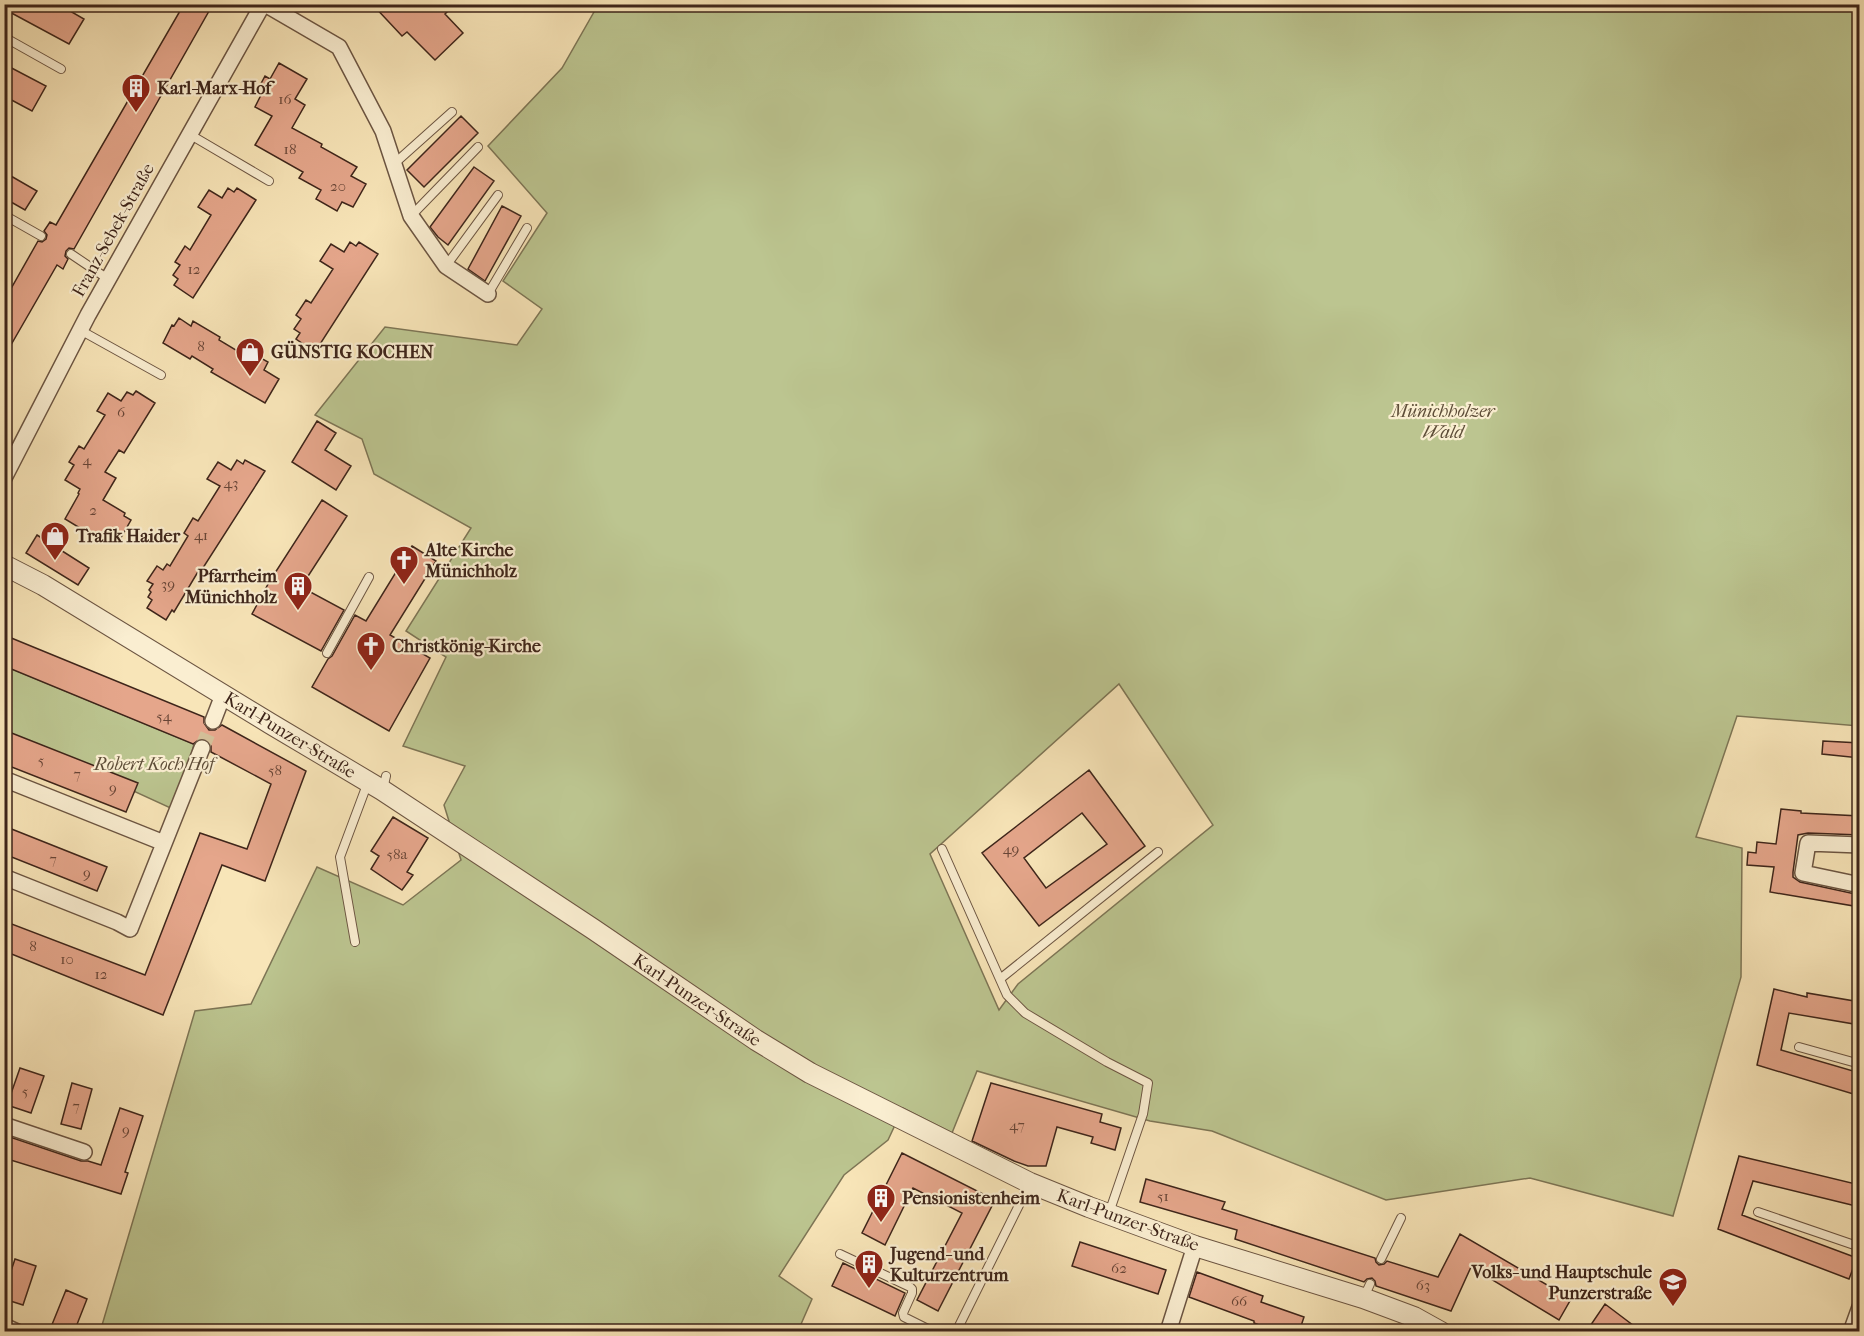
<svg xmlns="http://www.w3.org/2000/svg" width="1864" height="1336" font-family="'IM FELL French Canon',serif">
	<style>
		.green { fill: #bcc590; stroke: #7d7555; stroke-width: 1.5; fill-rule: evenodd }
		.building { fill: #e5a68b; stroke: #3e251a; stroke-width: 1.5; fill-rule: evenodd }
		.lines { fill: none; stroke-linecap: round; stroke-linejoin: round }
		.minor-tunnel { stroke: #d3bf98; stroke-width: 15; stroke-dasharray: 15 8; stroke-linecap: butt }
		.service-casing { stroke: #6c5542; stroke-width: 10 }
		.minor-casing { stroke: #6c5542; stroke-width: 18 }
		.tertiary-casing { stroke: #6c5542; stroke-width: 22 }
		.service { stroke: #faeed1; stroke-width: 8 }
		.minor { stroke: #faeed1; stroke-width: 15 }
		.tertiary { stroke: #faeed1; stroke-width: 20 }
		.labels { text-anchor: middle; stroke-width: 4.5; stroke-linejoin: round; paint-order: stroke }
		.number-label { font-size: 15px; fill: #684536 }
		.poi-label { font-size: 18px; font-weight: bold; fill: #3e251a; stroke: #faeed1; text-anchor: start }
		.street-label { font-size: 18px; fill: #3e251a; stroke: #faeed1 }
		.park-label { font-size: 18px; font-style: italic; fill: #5e4d38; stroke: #faeed1 }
	</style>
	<rect width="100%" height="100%" fill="#f8e5b8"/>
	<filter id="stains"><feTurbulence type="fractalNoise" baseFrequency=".00333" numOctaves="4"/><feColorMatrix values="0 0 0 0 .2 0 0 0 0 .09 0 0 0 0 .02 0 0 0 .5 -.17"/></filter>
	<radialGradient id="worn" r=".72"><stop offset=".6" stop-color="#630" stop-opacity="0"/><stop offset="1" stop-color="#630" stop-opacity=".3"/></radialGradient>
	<path class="green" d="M598 5H1859V726L1737 716 1696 837 1742 848 1741 977 1673 1216 1530 1178 1386 1200 1212 1131 1150 1121 977 1071 952 1133 903 1108 888 1140 844 1175 779 1276 812 1299 798 1331 100 1332 195 1011 251 1004 317 867 403 905 461 860 444 805 465 766 403 746 446 657 406 631 471 528 374 474 362 439 315 415 385 327 517 345 542 309 503 281 547 213 488 146 562 68ZM1119 684 1213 825 1018 984 999 1010 930 854Z
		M5 666 194 744 177 811 5 732Z"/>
	<path class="building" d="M4 4H58L84 19 69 44 4 9Z
		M184 4H213L74 249 69 248 66 251 65 256 68 259 63 269 57 265 4 357V301L38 241 42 242 46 239 47 235 44 231 50 222 56 225Z
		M372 4H455L445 14 463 33 435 60 407 32 402 36Z
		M279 63 307 79 295 99 305 105 292 128 322 144 321 147 357 167 351 176 366 184 353 207 342 202 337 211 316 199 321 190 299 178 303 172 255 145 272 116 255 107 262 93 257 91 265 76 270 79Z
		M4 64 46 86 32 111 4 96Z
		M461 116 478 133 424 187 407 170Z
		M474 167 494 181 448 245 438 237 430 227Z
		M4 172 37 191 25 210 4 198Z
		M228 188 234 192 237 188 256 200 193 298 174 285 178 279 173 275 180 265 175 262 185 246 190 250 211 215 198 207 209 190 222 198Z
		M502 206 521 216 485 281 468 269Z
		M350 242 356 246 359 242 378 254 315 352 296 339 300 333 294 329 301 319 296 315 306 300 311 303 333 269 320 261 331 244 344 252Z
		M179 318 191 326 193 321 220 337 219 340 249 358 252 353 268 362 264 370 279 379 265 403 211 372 213 369 192 356 190 359 163 343 172 325 174 326Z
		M136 391 155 403 124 453 119 450 105 472 116 478 103 500 125 513 124 516 131 520 119 541 110 536 108 539 96 532 93 536 65 519 79 494 78 493 80 489 65 480 74 465 69 462 79 446 84 449 105 415 97 411 108 393 121 401 127 392 133 395Z
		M317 421 336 433 325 450 351 466 336 490 292 462Z
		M237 460 243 464 245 460 265 471 201 571 199 570 174 612 172 610 166 620 147 608 152 600 148 597 151 592 149 590 153 584 147 581 157 566 163 570 167 564 170 566 188 536 184 533 193 518 198 521 220 486 207 479 218 462 231 470Z
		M322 500 347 516 301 587 344 610 321 651 252 614 274 573H275Z
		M37 535 89 568 78 585 26 553Z
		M412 546 436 561 390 635 430 658 389 731 312 687 328 659 332 656 355 615 366 621Z
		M4 635 204 717V723L209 730H215L222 725 306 771 265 881 222 865 163 1015 4 951V921L145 975 200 833 247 849 271 784 211 752V746L206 739H200L193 744 4 666Z
		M4 730 138 783 126 812 4 764Z
		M1823 741 1860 743V758L1822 754Z
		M1089 770 1145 846 1039 926 982 853ZM1082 813 1107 844 1046 888 1024 858Z
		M1781 809 1801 811V813L1860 816V835L1808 833 1798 835 1793 872V877L1800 882 1860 895V907L1770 892 1774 867 1747 865 1748 852 1756 853 1757 842 1776 844Z
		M393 817 428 838 407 872 413 875 402 890 371 869 379 856 371 851Z
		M4 826 107 867 97 891 4 854Z
		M1774 989 1807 997V993L1860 1002V1025L1789 1013 1781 1050 1860 1073V1096L1757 1065Z
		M20 1068 44 1076 31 1113 7 1105Z
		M72 1083 92 1089 81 1129 61 1124Z
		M991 1083 1102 1114 1100 1122 1121 1128 1115 1150 1091 1143 1093 1137 1057 1127 1046 1166H1028L1014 1161 972 1141Z
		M120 1108 143 1116 125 1172 128 1173 121 1194 4 1158V1135L81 1161H88L101 1165Z
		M902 1153 995 1200 938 1311 917 1300 962 1213 913 1188 885 1245 862 1233Z
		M1739 1156 1860 1185V1207L1753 1181 1742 1215 1857 1258 1849 1279 1718 1229Z
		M1146 1179 1225 1202 1222 1209 1375 1258 1376 1262 1379 1265 1384 1264 1387 1261 1438 1277 1460 1234 1571 1299 1559 1320 1471 1267 1451 1311 1376 1286 1375 1281 1372 1278 1367 1279 1364 1282 1235 1239 1237 1230 1140 1202Z
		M1080 1242 1166 1270 1158 1294 1072 1266Z
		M15 1259 36 1266 23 1305 4 1299V1292Z
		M843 1263 905 1293 895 1316 832 1286Z
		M1197 1272 1263 1296 1261 1302 1304 1317 1299 1332H1277L1254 1323V1321L1189 1297Z
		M66 1290 87 1299 74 1332H49Z
		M1605 1304 1642 1332H1586Z"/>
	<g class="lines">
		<path class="minor-tunnel" d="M202 748 213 721"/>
		<g class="service-casing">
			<path id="service" d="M4 37 61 69
				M189 134 269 181
				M395 163 452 112
				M4 215 41 236
				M411 216 478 147
				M71 254 108 279
				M446 266 498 195
				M488 294 527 228
				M80 330 161 375
				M327 653 369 577
				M383 789 386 776
				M942 849 1007 995 1025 1013 1107 1062 1148 1083 1143 1114 1109 1213
				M355 942 340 857 368 782
				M1000 979 1158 852
				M1799 1047 1860 1064
				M1758 1212 1860 1247
				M840 1254 910 1287 912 1289V1293L903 1313 904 1317 934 1332
				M1381 1259 1401 1218
				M1364 1297 1370 1284
				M956 1332 1030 1183"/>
		</g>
		<g class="minor-casing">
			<path id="minor" d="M265 4 339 47 383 131 411 216 446 266 488 294
				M4 478 88 315 263 4
				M213 721 223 695
				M4 779 164 843
				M1860 845 1808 843 1803 873 1860 885
				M4 877 117 922 130 929 202 748
				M4 1125 84 1152
				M4 1326 17 1332
				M1168 1332 1195 1246
				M1851 1332 1860 1307"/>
		</g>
		<g class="tertiary-casing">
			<path id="tertiary" d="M4 565 43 585 271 724 382 790 593 929 756 1040 810 1073 1030 1183 1089 1207 1195 1246 1363 1298 1414 1317 1441 1332"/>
		</g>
		<use href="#service" class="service"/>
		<use href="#minor" class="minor"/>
		<use href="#tertiary" class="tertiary"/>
	</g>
	<defs>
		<g id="building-pin" transform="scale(1.5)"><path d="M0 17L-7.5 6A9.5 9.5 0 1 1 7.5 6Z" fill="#8f2418" stroke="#faeed1"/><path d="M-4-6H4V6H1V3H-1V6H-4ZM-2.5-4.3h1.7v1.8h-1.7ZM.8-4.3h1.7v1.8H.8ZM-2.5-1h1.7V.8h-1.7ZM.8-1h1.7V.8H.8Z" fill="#fff"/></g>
		<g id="shop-pin" transform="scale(1.5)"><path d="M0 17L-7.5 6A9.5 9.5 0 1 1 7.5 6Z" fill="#8f2418" stroke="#faeed1"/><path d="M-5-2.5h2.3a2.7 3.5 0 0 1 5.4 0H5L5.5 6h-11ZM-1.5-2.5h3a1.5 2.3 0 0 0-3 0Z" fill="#fff"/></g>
		<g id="church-pin" transform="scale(1.5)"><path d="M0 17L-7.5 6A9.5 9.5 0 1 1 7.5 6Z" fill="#8f2418" stroke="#faeed1"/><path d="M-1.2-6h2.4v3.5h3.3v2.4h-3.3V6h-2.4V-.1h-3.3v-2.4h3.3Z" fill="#fff"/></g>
		<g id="school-pin" transform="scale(1.5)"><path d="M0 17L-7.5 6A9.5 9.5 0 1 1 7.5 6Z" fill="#8f2418" stroke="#faeed1"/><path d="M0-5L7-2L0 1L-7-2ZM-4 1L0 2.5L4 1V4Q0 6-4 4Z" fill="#fff"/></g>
	</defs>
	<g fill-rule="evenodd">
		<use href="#building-pin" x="136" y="88"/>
		<use href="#shop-pin" x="250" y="352"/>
		<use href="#shop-pin" x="55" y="536"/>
		<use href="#church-pin" x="404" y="560"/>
		<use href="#building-pin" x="298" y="586"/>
		<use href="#church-pin" x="371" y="646"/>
		<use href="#building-pin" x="881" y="1198"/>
		<use href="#building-pin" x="869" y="1264"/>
		<use href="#school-pin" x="1673" y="1282"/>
	</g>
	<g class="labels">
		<g class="number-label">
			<text x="285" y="104">16</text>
			<text x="290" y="154">18</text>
			<text x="338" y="191">20</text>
			<text x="194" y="274">12</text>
			<text x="201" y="351">8</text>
			<text x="121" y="417">6</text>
			<text x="87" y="465">4</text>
			<text x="231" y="488">43</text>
			<text x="93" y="515">2</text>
			<text x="201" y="540">41</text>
			<text x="168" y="589">39</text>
			<text x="164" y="721">54</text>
			<text x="41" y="765">5</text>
			<text x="275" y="775">58</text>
			<text x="77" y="779">7</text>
			<text x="113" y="793">9</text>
			<text x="1011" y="854">49</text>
			<text x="397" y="859">58a</text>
			<text x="53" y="864">7</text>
			<text x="87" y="878">9</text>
			<text x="33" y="951">8</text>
			<text x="67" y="964">10</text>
			<text x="101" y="979">12</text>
			<text x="25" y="1096">5</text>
			<text x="76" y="1111">7</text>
			<text x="1017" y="1130">47</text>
			<text x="126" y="1135">9</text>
			<text x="1163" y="1201">51</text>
			<text x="1119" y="1273">62</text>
			<text x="1423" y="1290">63</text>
			<text x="1239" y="1306">66</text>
		</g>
		<g class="poi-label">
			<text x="157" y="94">Karl-Marx-Hof</text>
			<text x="271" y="358">GÜNSTIG KOCHEN</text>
			<text x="76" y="542">Trafik Haider</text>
			<text x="425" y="556">Alte Kirche<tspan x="425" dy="21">Münichholz</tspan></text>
			<text x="277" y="582" text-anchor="end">Pfarrheim<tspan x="277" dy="21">Münichholz</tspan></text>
			<text x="392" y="652">Christkönig-Kirche</text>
			<text x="902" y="1204">Pensionistenheim</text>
			<text x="890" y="1260">Jugend- und<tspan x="890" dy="21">Kulturzentrum</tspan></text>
			<text x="1652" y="1278" text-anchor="end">Volks- und Hauptschule<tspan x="1652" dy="21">Punzerstraße</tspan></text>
		</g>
		<g class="street-label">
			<text transform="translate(113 230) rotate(-61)" y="6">Franz-Sebek-Straße</text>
			<text transform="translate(290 735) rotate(31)" y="6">Karl-Punzer-Straße</text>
			<text transform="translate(697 1000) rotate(34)" y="6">Karl-Punzer-Straße</text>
			<text transform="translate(1128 1220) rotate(20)" y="6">Karl-Punzer-Straße</text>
		</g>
		<g class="park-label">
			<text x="1443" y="417">Münichholzer<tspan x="1443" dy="21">Wald</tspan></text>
			<text x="154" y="770">Robert Koch Hof</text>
		</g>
	</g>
	<rect width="1864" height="1336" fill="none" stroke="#f8e5b8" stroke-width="24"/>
	<rect x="6" y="6" width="1852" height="1324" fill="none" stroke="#3e251a" stroke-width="3"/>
	<rect x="12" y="12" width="1840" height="1312" fill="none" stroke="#3e251a" stroke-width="1.5"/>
	<rect width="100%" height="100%" filter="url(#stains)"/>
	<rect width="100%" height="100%" fill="url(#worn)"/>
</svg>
